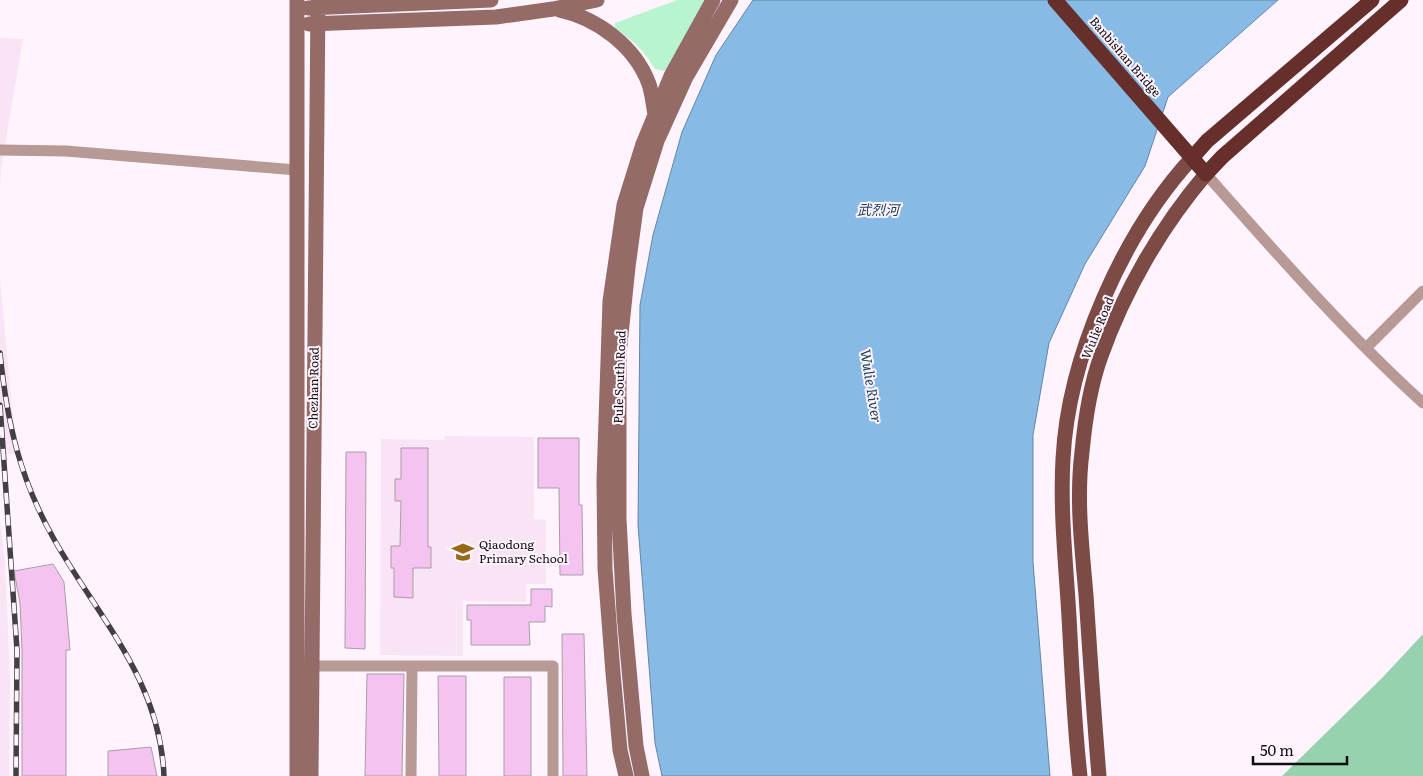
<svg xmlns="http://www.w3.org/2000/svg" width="1423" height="776" font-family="Literata,'Noto Sans SC',serif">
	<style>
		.built { fill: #f8e4f5 }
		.green { fill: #b8f4cf }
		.forest { fill: #96d2ad }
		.water { fill: #87bae4; stroke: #6486a5 }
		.building { fill: #f5c3f0; stroke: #a99ca7 }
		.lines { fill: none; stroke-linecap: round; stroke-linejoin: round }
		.street { stroke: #b79995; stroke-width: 11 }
		.secondary { stroke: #956b67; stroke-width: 15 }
		.primary { stroke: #7c4b46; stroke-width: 15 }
		.highway { stroke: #662f2b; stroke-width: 15 }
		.rail-casing { stroke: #443f44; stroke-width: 5.5 }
		.rail { stroke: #fff4fd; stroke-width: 4; stroke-dasharray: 11; stroke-linecap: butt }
		.labels { text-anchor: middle; stroke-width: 4; stroke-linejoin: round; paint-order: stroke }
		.street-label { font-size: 12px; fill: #110d11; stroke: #fff4fd }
		.poi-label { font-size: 12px; fill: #110d11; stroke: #fff4fd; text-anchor: start }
		.water-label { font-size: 14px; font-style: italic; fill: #153d59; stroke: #fff4fd }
	</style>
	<rect width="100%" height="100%" fill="#fff4fd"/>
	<path class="built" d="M0 38 23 39 1 169 0 193Z
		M0 278 13 420 17 438 22 454H0Z
		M445 436 534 437V519L546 520V584H526V602L463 601V656L380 655 381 439 444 440Z
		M0 522 5 561 10 679 9 776H0Z"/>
	<path class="green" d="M677 0H708L670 66 664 71 655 69C643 49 634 42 615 28V23Z"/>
	<path class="forest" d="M1423 634V776H1282L1382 678Z"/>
	<path class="water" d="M753 0H1278L1168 97 1145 166 1085 264 1049 343 1033 435V562L1050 776H662L655 743 638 525 640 305 653 235 682 132 716 55Z"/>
	<path class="building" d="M538 438H579V505H582L583 575H560L559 488H538Z
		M401 448H428V547H431V568H413V598L394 597V568H391V546H400L401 501H395V479H401Z
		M346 452H366L365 649 345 648Z
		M53 564 64 582 70 650H66V776H22V650L20 603 14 571Z
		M531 589H552V607L545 606V622H529L530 645H471V620H467V605H531Z
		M562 634H584L587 776H563Z
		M367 674H404L402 776H365Z
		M438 676H466V776H439Z
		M504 677H531V776H504Z
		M151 747 157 776H108V751Z"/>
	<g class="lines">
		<path class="street" d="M0 150 66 151 297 170
			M1206 174C1276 253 1345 332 1423 403
			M1366 348 1423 291
			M312 666H553V776
			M411 776 412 666"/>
		<path class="secondary" d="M308 8 491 0
			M559 10C597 18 635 46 649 84 652 93 653 104 655 114
			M309 24 496 17 553 9 597 0
			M297 776V0
			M311 776 318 0
			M626 776 620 750 613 673 605 569 604 480 610 301 624 205 643 144 671 76 713 0
			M642 776 636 746 624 614 619 519V354L628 267 636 208 657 141 686 77 731 0"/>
		<path class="primary" d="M1080 776C1074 723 1072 670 1069 617 1066 565 1060 511 1063 459 1068 357 1123 233 1192 158
			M1099 776C1094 716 1090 656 1086 595 1082 548 1076 500 1082 452 1085 420 1090 386 1101 356 1124 291 1161 227 1206 174"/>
		<path class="highway" d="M1055 0 1206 174 1222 157 1401 0
			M1192 158 1207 141 1372 0"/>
		<g class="rail-casing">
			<path id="rail" d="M0 353C7 423 20 480 55 541 100 620 160 680 164 776
				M0 405 17 650 16 776"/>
		</g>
		<use href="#rail" class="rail"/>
	</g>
	<defs>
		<g id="school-bare" transform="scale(1.725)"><path d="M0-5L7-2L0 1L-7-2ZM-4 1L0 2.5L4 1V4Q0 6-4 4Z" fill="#976a19" stroke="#fff4fd" stroke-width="2.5" paint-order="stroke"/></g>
	</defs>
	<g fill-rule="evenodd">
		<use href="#school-bare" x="463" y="552"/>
	</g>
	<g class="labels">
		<g class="street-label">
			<text transform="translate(1125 57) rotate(49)" y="4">Banbishan Bridge</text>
			<text transform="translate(1098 328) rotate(-68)" y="4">Wulie Road</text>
			<text transform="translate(620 377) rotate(-88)" y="4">Pule South Road</text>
			<text transform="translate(314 388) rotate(-89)" y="4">Chezhan Road</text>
		</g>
		<g class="poi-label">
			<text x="479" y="549">Qiaodong<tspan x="479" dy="14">Primary School</tspan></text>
		</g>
		<g class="water-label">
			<text x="878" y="215">武烈河</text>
			<text transform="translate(871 386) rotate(81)" y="5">Wulie River</text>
		</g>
	</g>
	<path d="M1253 756v8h94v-8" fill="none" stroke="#110d11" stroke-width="2.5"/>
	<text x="1260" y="756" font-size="15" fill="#110d11" stroke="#fff4fd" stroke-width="4" paint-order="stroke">50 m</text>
</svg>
